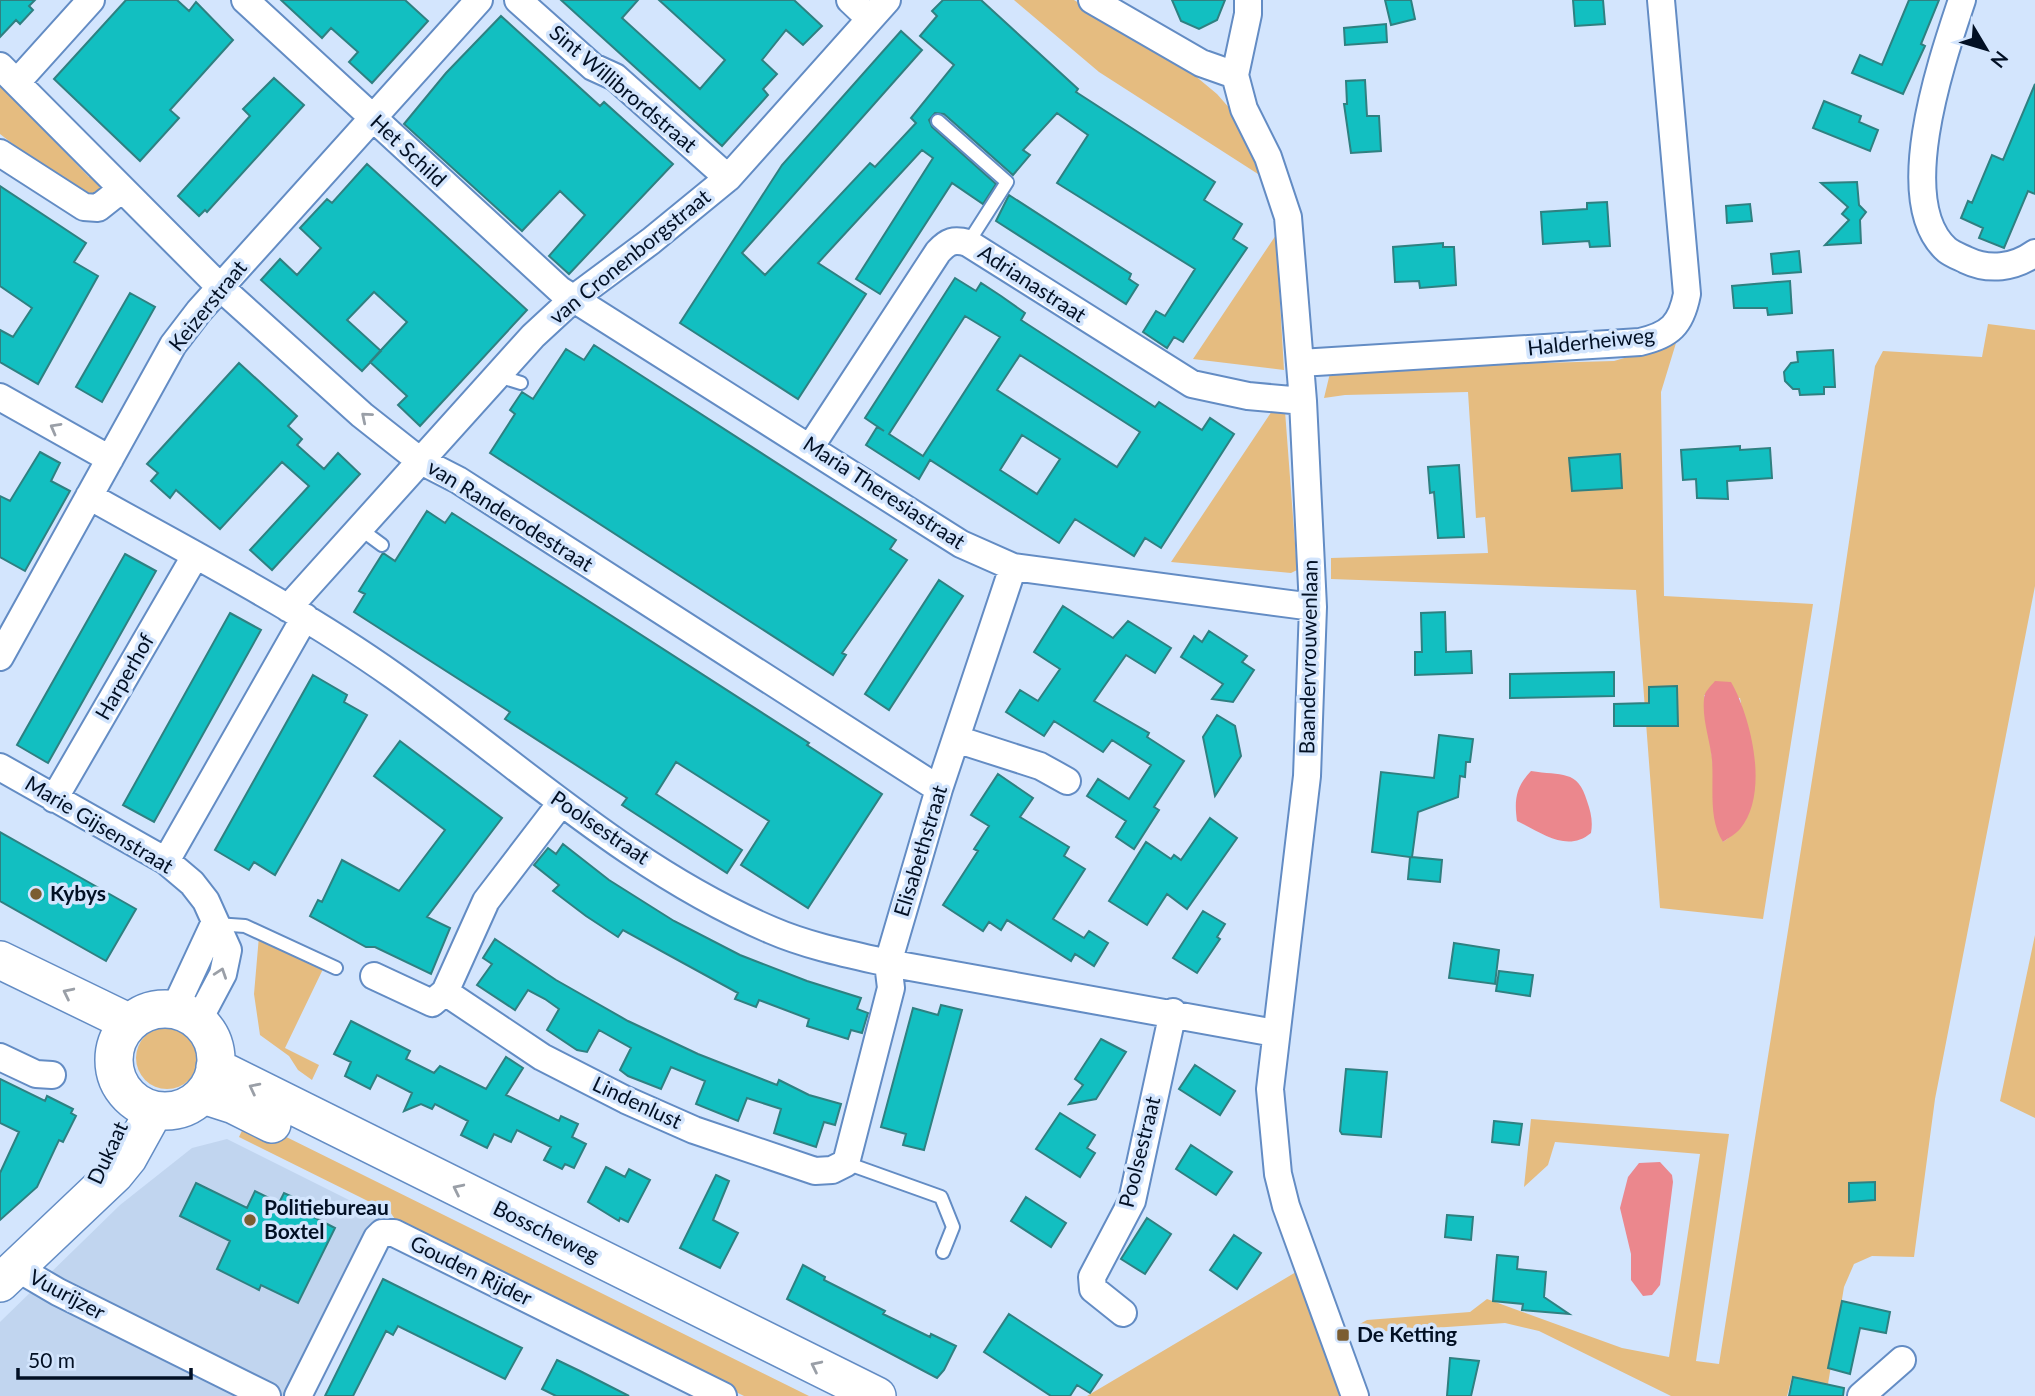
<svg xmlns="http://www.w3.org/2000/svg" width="2035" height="1396" font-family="Lato,sans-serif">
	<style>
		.built { fill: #c1d5ef }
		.green { fill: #e5bc80; fill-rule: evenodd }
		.water { fill: #eb878d }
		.building { fill: #12bfc1; stroke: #2f8081; stroke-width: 2; fill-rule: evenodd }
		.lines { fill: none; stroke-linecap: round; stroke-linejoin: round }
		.lane-casing { stroke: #638cc4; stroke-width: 16 }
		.street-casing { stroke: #638cc4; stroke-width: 30 }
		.secondary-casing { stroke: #638cc4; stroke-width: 40 }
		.lane { stroke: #fff; stroke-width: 12 }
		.street { stroke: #fff; stroke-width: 26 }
		.secondary { stroke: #fff; stroke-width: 37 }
		.oneway { stroke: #9a9fa7 }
		.poi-dot { fill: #7b5d31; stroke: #d3e5fd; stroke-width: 2.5 }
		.labels { text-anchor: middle; stroke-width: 7; stroke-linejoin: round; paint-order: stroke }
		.street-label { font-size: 21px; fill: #021024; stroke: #d3e5fd }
		.poi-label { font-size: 21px; font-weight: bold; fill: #021024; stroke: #d3e5fd; text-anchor: start }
	</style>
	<rect width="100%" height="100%" fill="#d3e5fd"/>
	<path class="built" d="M227 1139 381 1216 292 1396H0V1322L120 1205 192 1148Z"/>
	<path class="green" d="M1014 0H1074L1187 69 1217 94 1253 135 1272 183 1099 72Z
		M0 78 44 117 38 124 89 177 96 171 103 188 93 197 75 192 0 134Z
		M1276 235 1284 370 1193 359Z
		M1988 324 2035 330V586L1935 1099 1914 1257 1872 1256 1854 1264 1844 1287 1828 1384 1792 1377 1787 1396H1671L1539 1331 1505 1323 1360 1333 1358 1325 1367 1320 1470 1312 1487 1299 1622 1348 1669 1357 1700 1154 1555 1142 1548 1165 1524 1187 1531 1119 1729 1134 1696 1361 1719 1364 1837 623 1875 366 1883 351 1982 357Z
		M1676 343 1661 392 1664 596 1813 604 1763 919 1660 908 1636 590 1331 579V558L1488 553 1485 517 1476 518 1468 392 1345 395 1324 398 1331 369 1614 361ZM1704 695 1740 698C1744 717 1754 791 1750 808 1746 825 1735 833 1723 842Z
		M1276 405 1285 411 1297 570 1291 573 1171 562Z
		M2035 935V1118L2000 1101Z
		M259 936 324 967 285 1048 319 1065 312 1080 298 1070 289 1056 260 1035 254 994Z
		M136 1058a31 31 0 1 1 62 0a31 31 0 1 1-62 0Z
		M248 1118 809 1396H744L400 1226 390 1212 239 1137Z
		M1296 1272 1340 1396H1087Z"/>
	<path class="water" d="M1715 681 1731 682C1751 717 1770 793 1740 829 1736 834 1728 838 1723 842 1708 819 1714 787 1712 760 1710 740 1702 720 1704 699 1704 692 1710 687 1715 681Z
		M1531 771C1561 776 1578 769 1587 801 1591 812 1593 822 1591 833 1567 853 1542 833 1517 821 1514 799 1516 787 1531 771Z
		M1660 1162 1672 1175 1673 1182 1660 1285 1652 1295 1643 1296 1631 1280V1254L1620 1208 1628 1177 1639 1163Z"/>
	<path class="building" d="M0 0H35L29 6 33 10 20 24 16 20 0 37Z
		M126 0H177L189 11 196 2 233 40 170 110 179 118 140 161 54 79Z
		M281 0H405L428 21 372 83 349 62 358 52 331 28 322 38Z
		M561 0H638L622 18 700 89 725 60 659 0H794L822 26 803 45 786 30 762 60 777 74 763 89 768 95 722 146Z
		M943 0H981L1078 89 1076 92 1215 182 1204 200 1242 224 1233 239 1247 248 1183 342 1174 337 1167 348 1143 332 1156 311 1165 316 1195 269 1057 183 1088 135 1057 113 1023 150 1030 155 1013 175 944 114 935 113 929 120 932 127 996 184 983 204 952 183 880 294 856 279 933 158 922 150 840 239 818 263 866 294 798 399 680 323 782 165 901 31 922 50 742 253 765 275 870 163 875 167 916 123 911 118 954 65 920 36 937 16 932 11Z
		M1172 0H1225L1217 20 1199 29 1181 21Z
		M1385 0H1411L1415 19 1391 25Z
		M1573 0H1603L1605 24 1575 26Z
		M1909 0H1939L1921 44 1925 46 1903 94 1852 73 1860 55 1882 65Z
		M501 16 600 106 604 102 673 164 569 274 549 256 585 215 560 191 522 231 404 124 446 73Z
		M1386 24 1387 42 1345 45 1344 28Z
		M274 78 304 105 207 212 205 210 199 216 178 196 250 116 243 109Z
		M1365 80 1367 116H1379L1381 151 1351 153 1344 104H1347L1346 81Z
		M2035 84V194L2028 191 2004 248 1979 238 1983 228 1961 218 1968 201 1972 203 1992 155 2003 160Z
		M1824 101 1861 116 1859 122 1878 130 1870 151 1813 128Z
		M367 164 527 310 420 426 398 405 407 396 370 362 407 322 374 292 347 320 381 351 362 371 261 280 280 259 297 275 321 248 300 228 327 199 332 203Z
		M1857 182 1859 205 1866 212 1860 220 1861 243 1825 245 1849 220 1842 214 1848 207 1821 183Z
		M0 186 86 243 74 262 98 276 38 384 0 362V330L13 337 32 308 0 286Z
		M1009 195 1131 274 1129 279 1138 285 1126 304 996 221Z
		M1607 202 1610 246 1590 247 1589 241 1543 244 1541 212 1587 209V203Z
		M1750 204 1752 221 1727 223 1726 206Z
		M1443 243V247H1454L1456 285 1420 288 1419 281 1395 282 1393 247Z
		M1799 251 1801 272 1773 274 1771 254Z
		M955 278 976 291 981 283 1001 296 1025 313 1021 320 1155 407 1159 402 1202 430 1210 418 1234 434 1161 548 1145 538 1134 556 1075 519 1059 543 930 460 919 479 866 445 877 427 884 431 865 418ZM965 316 1000 337 923 456 889 434ZM1020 355 1140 432 1117 467 997 390ZM1022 435 1060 459 1037 494 1000 470Z
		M1790 281 1792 313 1768 315 1767 308H1734L1732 286Z
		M130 293 155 307 102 402 76 387Z
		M594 345 896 540 890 549 907 560 842 653 846 655 833 675 490 453 515 414 510 410 522 392 533 399 566 349 584 360Z
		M1833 350 1835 387H1824V394L1800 395 1799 389H1793L1785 381 1784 372 1791 363 1798 362 1797 352Z
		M239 363 297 416 288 426 302 439 297 445 324 469 338 453 360 474 272 570 250 550 309 486 282 462 220 529 176 490 170 498 151 481 158 473 147 464Z
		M1740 446V450L1770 448 1772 478 1727 481 1728 499 1697 498 1696 479 1683 480 1681 450Z
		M40 452 60 463 51 481 70 491 25 571 0 557V496L10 501Z
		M1620 454 1622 488 1572 491 1569 458Z
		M1459 465 1464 537 1438 538 1434 492 1430 493 1428 467Z
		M427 511 445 523 452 513 809 743 807 745 882 794 808 908 741 865 769 821 676 762 656 794 742 850 727 873 622 805 627 798 505 719 510 712 354 612 365 594 359 591 383 553 395 561Z
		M125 554 156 571 48 763 17 745Z
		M939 580 963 596 889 710 865 694Z
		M1063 606 1113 638 1128 621 1171 648 1155 673 1126 655 1094 701 1149 733 1147 737 1184 761 1154 807 1159 810 1134 849 1116 837 1126 821 1087 796 1098 779 1129 799 1151 765 1112 740 1103 752 1054 721 1044 736 1006 712 1020 690 1038 701 1060 669 1034 652Z
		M1445 612 1446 652 1471 651 1472 673 1415 675V652H1422L1421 613Z
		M230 613 261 630 154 822 123 805Z
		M1209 631 1247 656 1242 662 1254 670 1233 702 1212 699 1223 684 1181 657 1194 636 1202 642Z
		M1614 672V696L1510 698V674Z
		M313 675 347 695 344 702 367 715 275 875 254 862 249 870 215 850Z
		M1677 686 1678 726H1614V704L1649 703V687Z
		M1217 715 1235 726 1241 756 1215 796 1203 737Z
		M1439 735 1473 739 1470 762H1466L1465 777 1460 776 1458 797 1418 812 1412 857 1442 860 1440 882 1408 879 1410 857 1372 852 1381 772 1434 778Z
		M400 741 502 818 427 917 450 928 431 974 375 947H366L310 916 318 900 322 902 342 860 399 891 445 830 374 776Z
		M998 774 1033 798 1020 817 1069 847 1064 856 1085 869 1053 919 1084 938 1089 931 1108 943 1094 966 1075 954 1071 961 1007 920 1001 930 989 922 983 931 943 905 978 851 974 849 989 826 971 815Z
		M1210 818 1237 838 1187 909 1167 894 1147 925 1109 901 1146 842 1171 859 1174 855 1181 860Z
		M0 832 136 909 106 961 0 901Z
		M563 844 609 880 674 921 740 955 807 981 861 998 857 1009 868 1013 862 1033 851 1030 848 1039 807 1026 809 1019 759 1000 756 1007 735 999 738 993 623 930 618 937 586 916 553 891 559 885 534 865 548 848 556 854Z
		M1203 911 1225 924 1217 937 1220 939 1197 973 1173 958Z
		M495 939 556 980 628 1021 698 1054 777 1085 779 1080 809 1095 841 1104 835 1125 824 1122 816 1147 774 1133 781 1109 747 1098 738 1121 696 1104 705 1081 671 1067 661 1089 628 1076 620 1070 631 1048 599 1030 587 1052 577 1050 547 1030 559 1009 545 999 528 990 515 1010 477 985 492 964 483 958Z
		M1454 943 1499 950 1495 984 1449 978Z
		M1499 971 1533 975 1530 996 1496 991Z
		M941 1005 962 1010 924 1150 903 1145 906 1134 881 1127 913 1008 938 1015Z
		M351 1021 410 1051 406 1059 434 1073 440 1066 486 1089 506 1057 523 1068 506 1095 559 1121 561 1116 578 1124 572 1137 586 1144 574 1168 565 1164 562 1169 544 1160 551 1147 517 1130 511 1142 494 1134 487 1148 461 1135 468 1121 435 1104 432 1109 421 1104 404 1111 412 1093 377 1075 370 1089 345 1076 351 1062 334 1054Z
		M1101 1039 1126 1052 1096 1099 1069 1104 1083 1085 1075 1079Z
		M1195 1065 1235 1091 1220 1115 1179 1089Z
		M1346 1069 1387 1072 1381 1137 1342 1134 1340 1131Z
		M0 1079 45 1101 47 1096 73 1109 71 1113 76 1116 63 1142 59 1140 37 1187 0 1220V1173L19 1132 0 1123Z
		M1060 1113 1095 1135 1087 1148 1095 1153 1080 1177 1036 1149Z
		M1494 1121 1522 1124 1519 1145 1492 1142Z
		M1191 1145 1232 1172 1216 1195 1176 1169Z
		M606 1167 625 1177 629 1169 650 1180 628 1222 620 1218 619 1221 588 1202Z
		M716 1175 729 1181 713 1220 738 1233 720 1268 680 1248Z
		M1875 1182V1200L1849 1202V1183Z
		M196 1183 247 1208 255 1191 279 1203 284 1193 302 1201 298 1209 335 1228 298 1303 261 1285 259 1290 217 1269 230 1241 180 1216Z
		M1026 1197 1066 1223 1051 1247 1011 1221Z
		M1447 1215 1473 1217 1471 1240 1445 1237Z
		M1147 1218 1171 1234 1145 1274 1121 1259Z
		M1234 1235 1261 1253 1237 1289 1210 1270Z
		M1497 1255 1518 1257 1517 1269 1546 1272 1544 1297 1569 1314 1522 1310 1523 1304 1493 1301Z
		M803 1265 825 1277 824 1280 885 1311 883 1314 930 1337 931 1334 956 1346 944 1370 937 1378 787 1299Z
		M383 1279 522 1348 505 1379 398 1326 393 1335 386 1331 353 1396H325Z
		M1842 1301 1890 1312 1886 1333 1860 1328 1850 1374 1828 1368Z
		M1009 1314 1102 1375 1090 1393 1077 1385 1070 1396H1051L984 1352Z
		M1450 1358 1479 1361 1471 1396H1447Z
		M557 1360 580 1371 629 1396H556L542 1389Z
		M1793 1377 1844 1388 1843 1396H1789Z"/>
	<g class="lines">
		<g class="lane-casing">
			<path id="lane" d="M938 121 1007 182 968 243
				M498 376 521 383
				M359 528 382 545
				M216 924 245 926 336 968
				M846 1163 941 1197 953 1227 943 1252"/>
		</g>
		<g class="street-casing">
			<path id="street" d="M245 0 560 290 961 544 1013 567 1313 607
				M518 0 593 67 615 77 728 178
				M850 0 870 19
				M1092 0 1201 63 1235 75
				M1248 0V14L1235 75 1244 109 1268 157 1288 217 1303 401 1313 607 1307 776 1270 1089 1278 1174 1286 1206 1355 1396
				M1962 0C1943 57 1892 202 1947 250 1952 254 1960 257 1966 260 1989 271 2014 268 2035 253
				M0 66 221 288 362 415 419 460 458 480 939 789
				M18 81 91 0
				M0 153 84 207 98 208 122 189
				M1300 363 1640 342C1670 335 1681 325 1687 294L1661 0
				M0 397 110 459
				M811 446 938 252C948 241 954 239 968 243L1192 384 1248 396 1303 401
				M89 496C192 554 298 608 394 676 517 763 630 870 771 930 808 946 848 954 888 963L1275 1033
				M288 608 533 336 573 299 651 241 728 178 887 0
				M0 657 173 345 199 311 479 0
				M956 739 1040 766 1067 781
				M0 767 166 861 192 883 206 901 228 950 223 974 198 1021
				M54 799 195 556
				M166 861 305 617
				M374 976 432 1003 445 992 542 1057 626 1100 694 1130 815 1171 832 1170 846 1163 891 988 888 963 939 789 1013 567
				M445 992 486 901 561 803
				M174 1010 214 924
				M0 1057 36 1074 52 1075
				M17 1268 58 1292 267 1396
				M1123 1313 1093 1289 1092 1277 1132 1201 1173 1012
				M298 1396 377 1238 382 1233H394L723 1396
				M1861 1396 1902 1360"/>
		</g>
		<g class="secondary-casing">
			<path id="secondary" d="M0 960 130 1023
				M114 1060a51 51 0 1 1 102 0a51 51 0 1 1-102 0Z
				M215 1067 877 1396
				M203 1095 234 1105 272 1124
				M0 1283 115 1174 128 1158 154 1111"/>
		</g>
		<use href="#lane" class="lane"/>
		<use href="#street" class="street"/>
		<use href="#secondary" class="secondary"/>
	</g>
	<defs><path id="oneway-chevron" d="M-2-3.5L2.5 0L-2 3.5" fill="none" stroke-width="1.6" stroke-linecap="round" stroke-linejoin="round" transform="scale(1.75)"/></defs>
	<g class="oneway">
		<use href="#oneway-chevron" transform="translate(366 417) rotate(-140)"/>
		<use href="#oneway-chevron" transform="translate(55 428) rotate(-151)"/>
		<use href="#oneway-chevron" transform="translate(221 973) rotate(-71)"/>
		<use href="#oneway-chevron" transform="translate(68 993) rotate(-154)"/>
		<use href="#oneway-chevron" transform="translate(254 1088) rotate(-153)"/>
		<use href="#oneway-chevron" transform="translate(458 1189) rotate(-154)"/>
		<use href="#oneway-chevron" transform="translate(816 1366) rotate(-154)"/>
	</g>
	<g class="poi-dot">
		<circle cx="36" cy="894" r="7"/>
		<circle cx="250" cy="1220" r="7"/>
		<rect x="1336" y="1328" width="14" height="14" rx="3.5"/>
	</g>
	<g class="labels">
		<g class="street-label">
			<text transform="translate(623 89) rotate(40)" y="7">Sint Willibrordstraat</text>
			<text transform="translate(408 151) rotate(43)" y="7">Het Schild</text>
			<text transform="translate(630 257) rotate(-39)" y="7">van Cronenborgstraat</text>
			<text transform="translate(1032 284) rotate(33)" y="7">Adrianastraat</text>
			<text transform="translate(208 306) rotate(-51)" y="7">Keizerstraat</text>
			<text transform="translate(1591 342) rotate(-6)" y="7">Halderheiweg</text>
			<text transform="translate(884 493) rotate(33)" y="7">Maria Theresiastraat</text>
			<text transform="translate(510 516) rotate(32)" y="7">van Randerodestraat</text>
			<text transform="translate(1309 657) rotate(-89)" y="7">Baandervrouwenlaan</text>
			<text transform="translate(125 677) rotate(-60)" y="7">Harperhof</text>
			<text transform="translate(99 825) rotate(31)" y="7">Marie Gijsenstraat</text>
			<text transform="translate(600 828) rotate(34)" y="7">Poolsestraat</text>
			<text transform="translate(921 851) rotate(-73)" y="7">Elisabethstraat</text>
			<text transform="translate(637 1103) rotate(25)" y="7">Lindenlust</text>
			<text transform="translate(1140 1152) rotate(-76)" y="7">Poolsestraat</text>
			<text transform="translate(108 1153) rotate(-65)" y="7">Dukaat</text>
			<text transform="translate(546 1232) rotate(26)" y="7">Bosscheweg</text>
			<text transform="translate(471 1271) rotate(26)" y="7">Gouden Rijder</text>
			<text transform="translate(67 1295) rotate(28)" y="7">Vuurijzer</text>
		</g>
		<g class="poi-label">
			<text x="50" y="901">Kybys</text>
			<text x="264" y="1215">Politiebureau<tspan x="264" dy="24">Boxtel</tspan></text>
			<text x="1357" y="1342">De Ketting</text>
		</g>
	</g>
	<g transform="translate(1986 49) rotate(128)" stroke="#d3e5fd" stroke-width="5" paint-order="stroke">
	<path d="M0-5L12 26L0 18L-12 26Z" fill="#021024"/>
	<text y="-10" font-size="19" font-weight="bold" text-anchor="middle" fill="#021024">N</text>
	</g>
	<path d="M18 1368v10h173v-10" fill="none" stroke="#021024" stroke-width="3.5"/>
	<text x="28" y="1368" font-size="21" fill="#021024" stroke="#d3e5fd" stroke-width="5" paint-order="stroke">50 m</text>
</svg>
